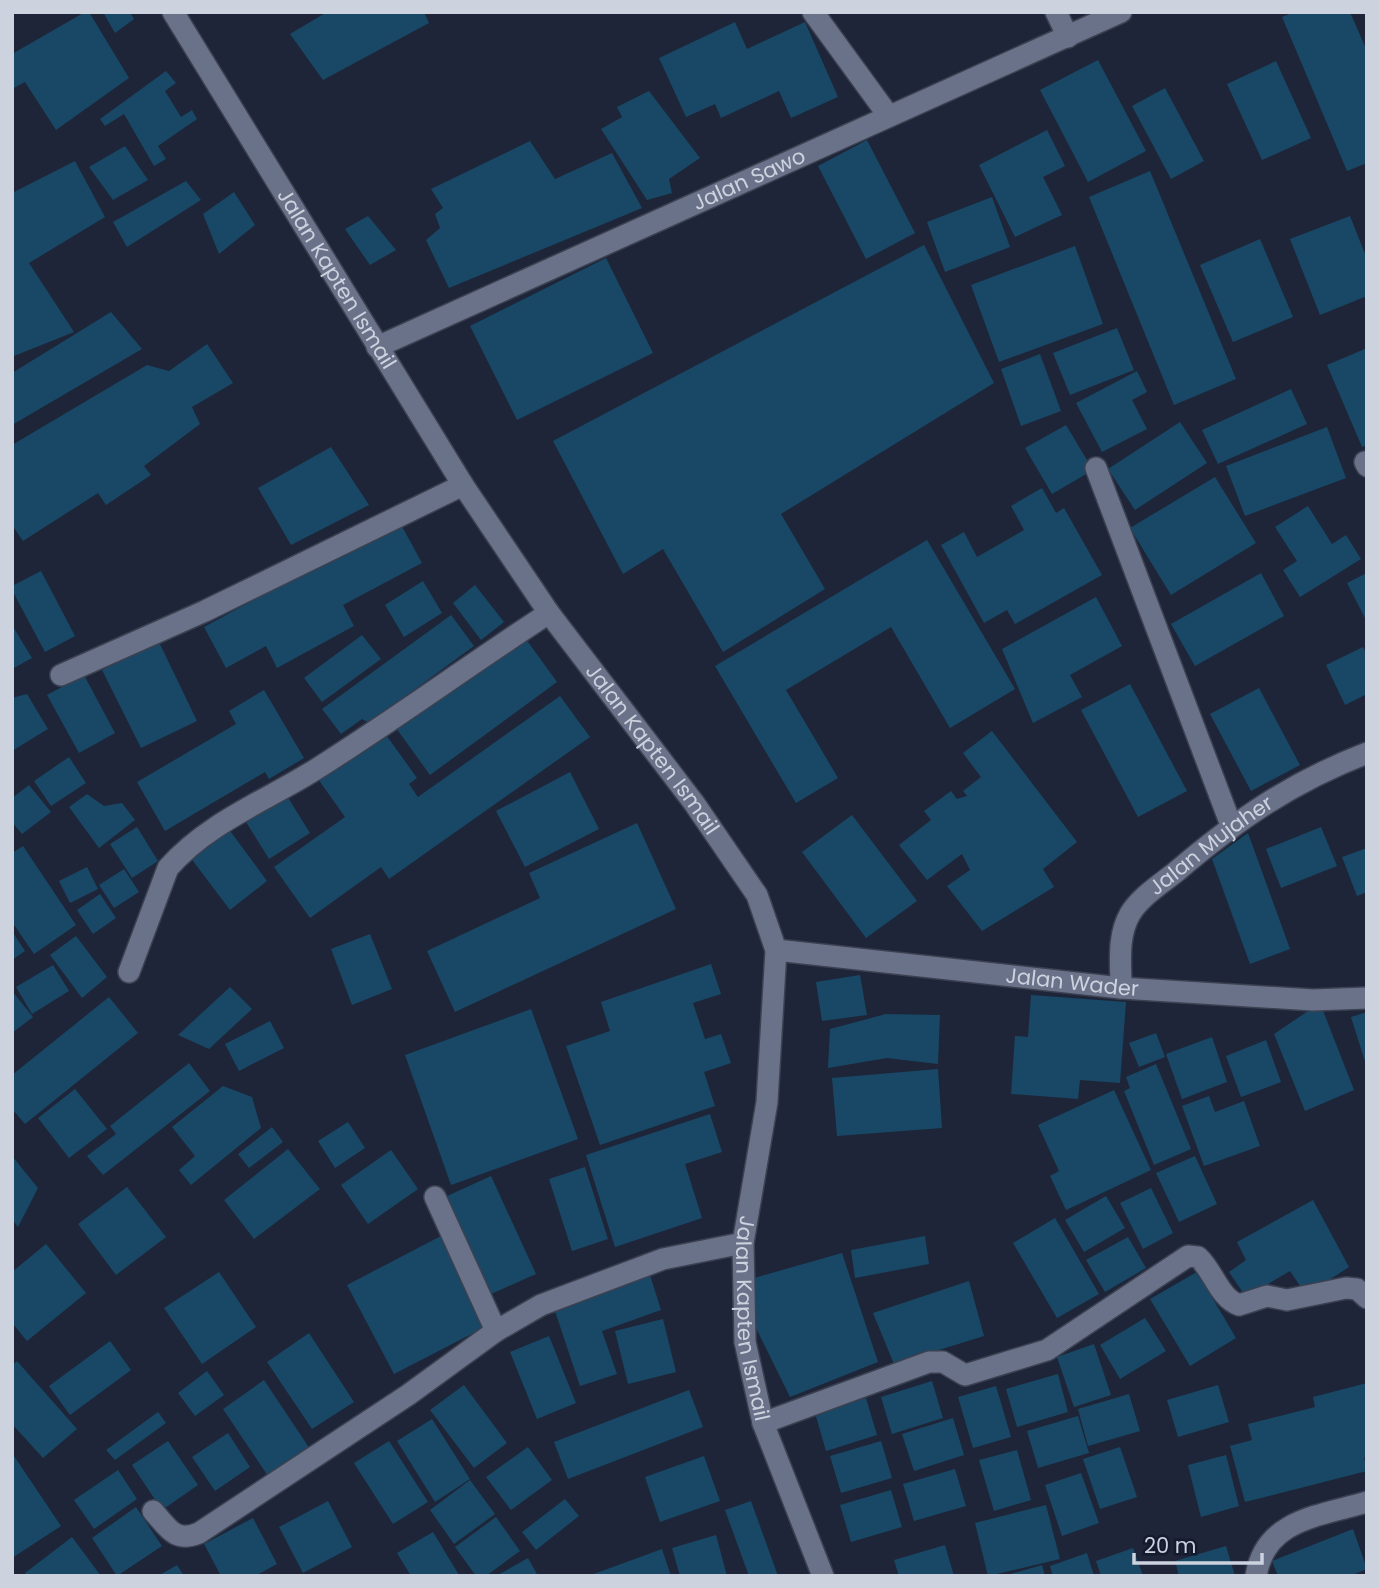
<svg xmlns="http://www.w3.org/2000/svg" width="1379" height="1588" font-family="Poppins,sans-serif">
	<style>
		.building { fill: #184865 }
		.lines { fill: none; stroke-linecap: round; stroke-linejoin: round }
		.minor-casing { stroke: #3b4151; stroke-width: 24 }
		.tertiary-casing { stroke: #3b4151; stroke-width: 24 }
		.minor { stroke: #697289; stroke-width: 21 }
		.tertiary { stroke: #697289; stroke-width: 21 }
		.labels { text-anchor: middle; stroke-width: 5; stroke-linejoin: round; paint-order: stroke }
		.street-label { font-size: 21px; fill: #cdd2df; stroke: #151b2e }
	</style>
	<rect width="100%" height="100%" fill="#1e2538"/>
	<path class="building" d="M85 12H89L129 78 56 130 25 82 12 89V54Z
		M103 12H130L134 19 115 33Z
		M327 12H424L429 23 323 80 290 34Z
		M1294 12H1350L1367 51V163L1347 171 1282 17Z
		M735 22 747 49 805 22 838 97 791 118 779 91 721 118 715 104 686 117 659 58Z
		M1098 60 1146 151 1088 182 1040 90Z
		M1276 61 1311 138 1262 160 1227 84Z
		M166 71 176 83 165 91 181 117 192 110 197 119 158 146 166 159 154 166 124 114 105 126 100 119Z
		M1165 88 1204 161 1171 179 1132 106Z
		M649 91 700 158 669 179 672 193 647 200 601 129 622 117 617 107Z
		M1047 130 1065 166 1043 177 1062 215 1015 237 979 165Z
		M867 140 915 233 866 259 818 166Z
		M530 141 555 179 612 153 642 208 449 288 426 240 440 228 435 214 443 208 431 189Z
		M125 146 148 180 113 200 89 167Z
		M75 161 105 217 29 263 74 332 14 356 12 193Z
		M1150 171 1236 379 1174 405 1089 197Z
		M186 181 201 200 127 247 113 222Z
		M234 192 255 225 219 254 203 214Z
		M992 197 1010 247 945 272 927 222Z
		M368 216 396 250 370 265 345 229Z
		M1350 216 1367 259V296L1320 315 1290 239Z
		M1260 239 1293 317 1233 342 1200 265Z
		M924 245 994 383 781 514 825 589 723 652 663 549 623 574 553 441Z
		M1075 246 1103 324 999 362 971 285Z
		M606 258 653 353 517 420 470 326Z
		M111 312 142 349 12 425V373Z
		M1117 328 1134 370 1070 395 1053 353Z
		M207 344 233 383 192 407 200 424 144 466 151 475 106 505 98 493 23 541 12 525V445L147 365 169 371Z
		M1367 348V445L1362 447 1327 365Z
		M1040 354 1061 411 1021 426 1001 369Z
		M1137 371 1147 392 1132 400 1147 429 1102 452 1076 403Z
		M1291 389 1307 424 1218 464 1202 430Z
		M1180 422 1207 463 1135 510 1108 469Z
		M1066 425 1093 470 1052 494 1025 448Z
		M1327 427 1346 478 1245 516 1226 466Z
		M331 447 369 505 291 545 258 488Z
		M1215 477 1256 543 1171 595 1130 528Z
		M1042 488 1056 513 1064 508 1102 575 1015 624 1007 610 984 623 941 545 964 532 977 557 1024 530 1011 506Z
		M1308 506 1332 544 1346 535 1361 559 1300 597 1283 570 1297 561 1275 527Z
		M399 521 422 563 343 605 354 626 277 668 266 646 226 668 204 627Z
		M927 540 1015 689 950 728 891 627 786 690 838 778 796 803 715 666Z
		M41 571 75 636 45 652 12 590V586Z
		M1261 573 1284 616 1195 666 1171 624Z
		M1367 573V622L1347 583Z
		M423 581 442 613 404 637 385 605Z
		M475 585 504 622 481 640 453 603Z
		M1096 597 1122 646 1070 675 1082 697 1033 723 1002 649Z
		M451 615 474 646 369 723 362 719 341 734 322 709Z
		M12 625 32 658 12 669Z
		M362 635 381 659 322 702 304 678Z
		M523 635 557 682 430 775 396 728Z
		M159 642 197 721 141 748 102 670Z
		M1363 647 1367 655V694L1345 705 1326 665Z
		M84 675 115 733 79 753 47 695Z
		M1130 684 1187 791 1138 817 1081 710Z
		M1259 688 1300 765 1251 791 1210 714Z
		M264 690 304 758 269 779 265 772 165 831 137 782 236 724 229 711Z
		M27 694 48 729 12 751V698Z
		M560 696 590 737 389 879 381 867 310 918 274 867 345 817 318 779 384 732 417 778 409 784 418 797Z
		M992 731 1077 842 1043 869 1054 887 982 931 947 886 970 870 962 854 927 880 899 845 931 820 924 811 951 791 957 799 967 796 963 791 981 777 963 753Z
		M69 757 86 783 51 806 34 781Z
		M570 772 599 829 525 867 496 811Z
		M29 785 51 812 22 834 12 822V798Z
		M87 794 104 806 122 803 135 820 99 848 69 807Z
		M287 796 310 833 269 859 246 822Z
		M852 815 917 901 866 938 802 852Z
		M637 823 676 909 455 1012 427 951 540 898 529 873Z
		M137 827 158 861 132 878 110 844Z
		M1321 827 1337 866 1281 888 1266 849Z
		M228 828 267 881 230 910 190 857Z
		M1248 833 1290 949 1250 964 1212 859Z
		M23 846 76 925 34 954 12 922V853Z
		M1367 848V892L1357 896 1342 857Z
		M87 867 98 889 70 903 59 881Z
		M124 869 139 892 114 908 99 885Z
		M100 894 116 918 93 934 77 910Z
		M12 931 25 951 12 960Z
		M370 934 392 989 352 1005 331 949Z
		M76 936 107 977 82 998 50 955Z
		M711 964 721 994 693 1003 705 1039 721 1034 731 1063 704 1072 715 1106 600 1145 566 1046 610 1031 601 1002Z
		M53 965 69 991 32 1014 16 987Z
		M860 975 867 1015 822 1021 816 982Z
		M230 987 252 1009 209 1049 178 1035Z
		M12 991 33 1017 12 1033Z
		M1031 995 1126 1002 1120 1083 1080 1080 1078 1099 1011 1094 1015 1036 1028 1037Z
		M109 997 138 1033 25 1124 12 1109V1075Z
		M1320 1003 1354 1090 1305 1111 1274 1034Z
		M531 1009 578 1139 451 1185 405 1055Z
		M1367 1012V1065H1366L1351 1017Z
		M886 1014 940 1015 938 1064 887 1058 828 1068 830 1029Z
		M270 1021 284 1048 239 1071 225 1044Z
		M1156 1033 1165 1057 1139 1067 1129 1043Z
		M1212 1037 1227 1082 1182 1099 1166 1054Z
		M1266 1040 1281 1082 1241 1097 1226 1056Z
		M189 1063 210 1091 103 1175 87 1156 116 1134 110 1126Z
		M1156 1064 1191 1149 1154 1165 1124 1091 1130 1088 1126 1077Z
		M938 1069 942 1128 837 1136 832 1078Z
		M223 1086 252 1097 261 1128 191 1185 179 1170 195 1156 172 1127Z
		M75 1089 107 1129 69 1158 38 1118Z
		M1114 1090 1151 1170 1066 1210 1050 1176 1059 1171 1038 1125Z
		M1209 1096 1215 1112 1244 1101 1260 1146 1204 1166 1182 1106Z
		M710 1114 722 1152 685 1164 702 1218 615 1247 586 1155Z
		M348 1122 365 1148 335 1168 318 1141Z
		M272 1127 283 1142 249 1168 238 1154Z
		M288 1149 320 1189 254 1239 224 1200Z
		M391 1150 418 1189 368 1224 341 1185Z
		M12 1156 38 1188 18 1227 12 1219Z
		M1195 1156 1217 1204 1179 1222 1156 1173Z
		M585 1167 608 1239 572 1251 549 1179Z
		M491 1176 536 1274 489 1295 445 1197Z
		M127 1187 166 1237 116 1275 78 1224Z
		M1151 1188 1173 1233 1143 1249 1120 1203Z
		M1106 1196 1125 1228 1084 1252 1065 1220Z
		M1313 1200 1349 1267 1306 1295 1290 1271 1246 1297 1229 1272 1246 1260 1237 1242Z
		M1055 1218 1099 1294 1057 1318 1013 1243Z
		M441 1236 487 1326 394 1374 347 1285Z
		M925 1236 929 1264 855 1278 851 1250Z
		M1128 1237 1146 1268 1105 1292 1086 1260Z
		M46 1244 86 1293 27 1341 12 1323V1272Z
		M842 1253 878 1362 790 1397 754 1324 747 1280Z
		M219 1272 256 1327 202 1364 164 1308Z
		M1197 1272 1236 1338 1190 1366 1150 1299Z
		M650 1275 661 1310 602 1331 617 1374 580 1386 554 1308Z
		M969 1281 984 1336 894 1364 873 1313Z
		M1145 1318 1166 1351 1120 1379 1100 1345Z
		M663 1319 676 1372 628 1384 615 1331Z
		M309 1333 354 1402 312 1429 267 1362Z
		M549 1336 576 1403 537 1419 510 1352Z
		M110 1341 131 1370 70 1415 49 1386Z
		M1094 1344 1111 1395 1074 1407 1057 1357Z
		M17 1361 77 1429 43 1458 12 1424V1365Z
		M207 1371 224 1395 195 1416 178 1393Z
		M1058 1374 1068 1412 1017 1427 1006 1389Z
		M264 1380 310 1449 268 1476 223 1409Z
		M932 1381 943 1418 892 1434 881 1397Z
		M1367 1383V1457H1364L1367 1471 1245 1502 1230 1446 1252 1440 1248 1424 1315 1407 1313 1397Z
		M464 1385 507 1443 474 1468 430 1410Z
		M1218 1385 1229 1422 1178 1437 1167 1400Z
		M996 1386 1011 1437 973 1448 958 1397Z
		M689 1390 703 1427 568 1479 554 1442Z
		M1129 1394 1140 1431 1088 1446 1078 1409Z
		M866 1398 877 1435 826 1451 815 1413Z
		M158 1412 166 1423 115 1460 106 1450Z
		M1078 1416 1089 1453 1038 1468 1027 1431Z
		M953 1418 964 1455 914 1471 902 1434Z
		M432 1419 470 1479 435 1502 397 1441Z
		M228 1433 250 1467 215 1491 192 1457Z
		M168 1441 198 1485 162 1510 132 1465Z
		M389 1441 428 1502 393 1524 354 1463Z
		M881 1441 892 1478 841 1493 830 1456Z
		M528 1447 552 1480 511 1510 486 1477Z
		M1120 1447 1137 1497 1100 1509 1083 1459Z
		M1017 1450 1031 1500 994 1511 979 1460Z
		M12 1453 61 1526 12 1558Z
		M1226 1455 1239 1506 1201 1517 1188 1465Z
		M704 1456 720 1501 660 1522 645 1477Z
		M955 1469 966 1506 914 1521 903 1484Z
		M118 1470 137 1499 94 1529 74 1500Z
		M1081 1473 1099 1523 1062 1536 1045 1485Z
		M470 1480 495 1514 454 1544 430 1510Z
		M891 1490 902 1527 851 1542 840 1505Z
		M565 1499 579 1516 536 1550 522 1532Z
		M328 1501 352 1547 303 1573 279 1527Z
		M751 1501 778 1576H749L725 1510Z
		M1046 1505 1060 1559 988 1576 975 1523Z
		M136 1507 162 1546 117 1576 92 1538Z
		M496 1517 520 1551 486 1576H476L455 1547Z
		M253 1518 277 1564 255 1576H221L204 1544Z
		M1353 1529 1367 1569 1350 1576H1278L1272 1561Z
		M433 1532 459 1575 457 1576H411L397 1553Z
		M716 1535 727 1576H680L672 1548Z
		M72 1537 101 1576H27L25 1573Z
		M945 1545 954 1576H899L894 1560Z
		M1226 1546 1235 1576H1179L1175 1561Z
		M1133 1548 1143 1576H1101L1096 1561Z
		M662 1549 671 1576H591V1575Z
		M1087 1553 1094 1576H1053L1050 1566Z
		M528 1558 538 1576H496Z
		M177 1565 184 1576H158Z
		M1042 1565 1045 1576H1007V1575Z"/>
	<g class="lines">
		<g class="minor-casing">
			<g id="minor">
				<path d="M813 12 888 115"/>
				<path d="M1056 12 1068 37"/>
				<path id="s1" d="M377 347 1121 12"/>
				<path d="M1365 462 1367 466"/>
				<path d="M1096 468 1231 825"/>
				<path d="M61 675 205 611 463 485"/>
				<path id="s2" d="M776 950 1121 988 1313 1000 1367 998"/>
				<path d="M129 972 168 868C208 822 268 800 318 768 397 718 472 663 549 613"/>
				<path id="s3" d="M1121 988C1121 963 1117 937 1130 914 1140 897 1161 884 1177 871 1238 819 1292 782 1367 753"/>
				<path d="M435 1197 496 1331"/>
				<path d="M763 1423 929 1362H943L965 1375 1047 1350 1188 1256 1198 1257C1213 1270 1219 1298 1239 1305L1267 1296 1287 1300 1346 1288 1357 1289 1367 1298"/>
				<path d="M153 1511C168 1528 175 1543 199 1533L408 1395 496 1331 541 1305 663 1259 743 1243"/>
				<path d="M1256 1576C1265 1519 1320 1516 1367 1502"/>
			</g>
		</g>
		<g class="tertiary-casing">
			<g id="tertiary">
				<path id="s4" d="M173 12 463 485 549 613 694 803 757 895 776 950 767 1102 743 1243 745 1342 763 1423 823 1576"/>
			</g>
		</g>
		<use href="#minor" class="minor"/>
		<use href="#tertiary" class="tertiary"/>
	</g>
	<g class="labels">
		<g class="street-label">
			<text dy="7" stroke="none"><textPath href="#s1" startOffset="408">Jalan Sawo</textPath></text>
			<text dy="7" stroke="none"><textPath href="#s4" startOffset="313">Jalan Kapten Ismail</textPath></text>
			<text dy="7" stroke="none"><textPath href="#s4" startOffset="880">Jalan Kapten Ismail</textPath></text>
			<text dy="7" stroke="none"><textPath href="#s3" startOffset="182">Jalan Mujaher</textPath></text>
			<text dy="7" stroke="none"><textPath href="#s2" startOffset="298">Jalan Wader</textPath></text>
			<text dy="7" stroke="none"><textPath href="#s4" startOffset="1489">Jalan Kapten Ismail</textPath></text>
		</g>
	</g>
	<rect width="1379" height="1588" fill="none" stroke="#cdd2df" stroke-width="28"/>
	<path d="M1134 1553v10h128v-10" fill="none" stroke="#cdd2df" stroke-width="3.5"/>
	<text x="1144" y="1553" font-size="21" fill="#cdd2df" stroke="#151b2e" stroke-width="5" paint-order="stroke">20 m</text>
</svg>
